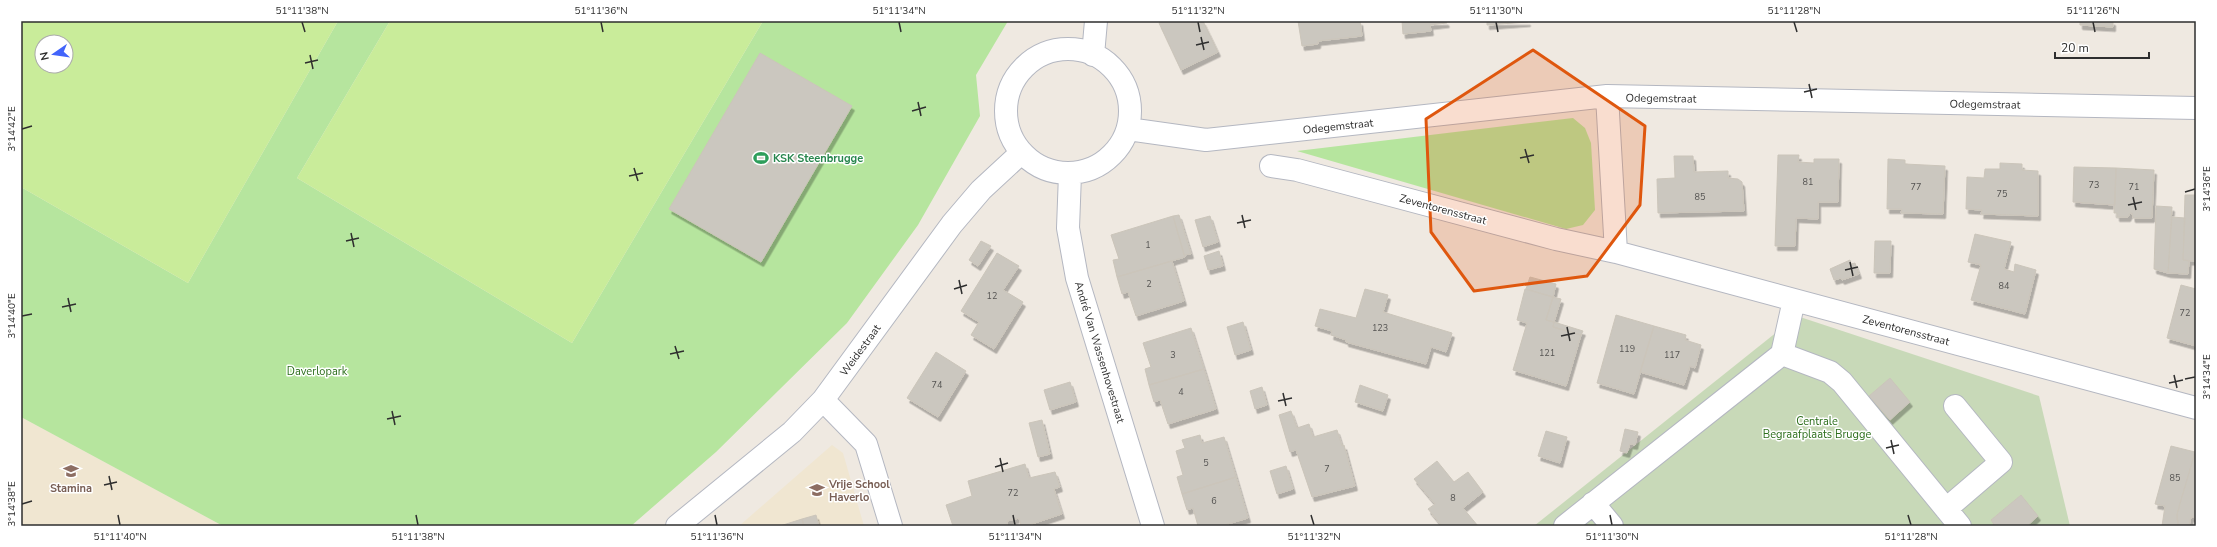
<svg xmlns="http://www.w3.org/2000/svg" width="2217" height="547" font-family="'Nunito Sans',sans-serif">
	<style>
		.education { fill: #f0e6d1 }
		.green { fill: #b6e59e }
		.cemetery { fill: #c8d9b8 }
		.pitch { fill: #c9ec9a; fill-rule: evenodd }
		.building { fill: #cbc7bf; stroke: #cbc5ba; filter: url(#shadow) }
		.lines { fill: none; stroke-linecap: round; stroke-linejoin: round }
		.minor-casing { stroke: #b4b7c1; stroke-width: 24 }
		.minor { stroke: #fff; stroke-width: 22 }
		.marked { fill: #df570e; fill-opacity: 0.2; stroke: #df570e; stroke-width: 3; stroke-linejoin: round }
		.ticks { fill: none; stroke: #2e2e2e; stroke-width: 1.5 }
		.labels { text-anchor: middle; stroke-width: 3; stroke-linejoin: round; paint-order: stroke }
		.number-label { font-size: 9px; fill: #555452 }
		.street-label { font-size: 11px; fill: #2e2e2e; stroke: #fff }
		.leisure-label { font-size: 11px; font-weight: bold; fill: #27864d; stroke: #fff; text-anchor: start }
		.park-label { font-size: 11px; fill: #2c6e1b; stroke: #fff }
		.education-label { font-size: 11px; font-weight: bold; fill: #785e54; stroke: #fff; text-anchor: start }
		.neatline { fill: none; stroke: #2e2e2e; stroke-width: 1.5 }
		.ticks-label { font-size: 10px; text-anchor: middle; fill: #2e2e2e }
	</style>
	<defs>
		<filter id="shadow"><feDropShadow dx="2.5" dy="4.5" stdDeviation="0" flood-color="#0004"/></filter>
	</defs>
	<rect width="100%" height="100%" fill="#efe9e1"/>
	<path class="education" d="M21 417 223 526H21Z
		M832 445 843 453 864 526H739Z"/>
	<path class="green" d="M338 21H390L297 178 572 343 763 21H1008L976 75 980 116 918 225 847 323 716 452 631 526H223L21 417V187L188 283Z
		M1573 118 1585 128 1591 143 1595 210 1583 225 1566 229 1297 151Z"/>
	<path class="cemetery" d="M1797 316 2039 396 2070 526H1534Z"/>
	<path class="pitch" d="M21 21H338L188 283 21 187ZM42 42H66V66H42Z
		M390 21H763L572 343 297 178Z"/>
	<path class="building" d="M1162 21H1203L1218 52 1181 70 1159 23Z
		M1298 21H1360L1362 36 1318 41V44L1302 46Z
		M1402 21H1446L1447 23 1430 25 1431 31 1403 34Z
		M1487 21H1528V22L1487 25Z
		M2080 21H2113V27L2080 25Z
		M760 53 852 106 761 262 669 209Z
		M1778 155H1799L1798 162 1814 163V159H1839L1838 202H1818V219L1796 218 1795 246H1775Z
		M1674 156H1693L1694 172 1728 171V178L1738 179 1742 182 1744 211 1658 213 1657 179 1675 178Z
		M1888 159 1905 160V164L1945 166 1943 214 1901 213 1902 209H1887Z
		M2000 163 2022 164V170L2038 171V216L1981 214 1982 210 1966 209 1967 177 1984 178 1985 169H2000Z
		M2074 167 2116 168 2115 205 2073 202Z
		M2116 168 2154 170 2152 218H2133L2132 213H2130L2128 217H2117V213H2114Z
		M2185 195H2196V261L2183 260Z
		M2156 206 2172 207 2168 273 2154 269Z
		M1179 215 1191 254 1184 255 1173 216Z
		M1173 216 1185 257 1117 277 1113 260 1119 259 1111 235Z
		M1210 216 1218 242 1203 247 1195 220Z
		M2172 217 2185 218 2183 260 2189 261 2188 274 2168 273Z
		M1975 234 2011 242 2004 269 2014 272 2015 264 2036 270 2025 314 1971 300 1981 265 1968 262Z
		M981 241 991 246 978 266 969 260Z
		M1875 241H1891L1890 273H1874Z
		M1219 251 1223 266 1208 270 1204 256Z
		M997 253 1019 266 1003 290 1023 302 994 349 971 335 979 322 961 311Z
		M1850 260 1851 264 1855 263 1859 274 1842 280 1841 278 1834 280 1830 269Z
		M1172 261 1184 301 1136 316 1128 292 1122 294 1117 277Z
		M1530 277 1556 284 1553 297 1526 289Z
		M2181 285 2196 289V346L2167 338Z
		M1365 289 1388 295 1383 312 1452 333 1446 352 1431 347 1426 364 1346 342V340L1331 335 1332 331 1315 326 1320 309 1356 318Z
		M1525 289 1553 297 1546 320 1554 322 1553 327 1581 335 1566 386 1513 370 1527 323 1517 320Z
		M1553 297 1561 299 1554 322 1546 320Z
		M1616 315 1654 326 1634 394 1597 383Z
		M1243 322 1251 350 1235 355 1227 327Z
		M1554 322 1583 331 1581 335 1553 327Z
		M1654 326 1686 335 1685 340 1701 345 1695 368 1690 366 1684 385 1640 372Z
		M1191 328 1204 369 1149 385 1145 369 1151 367 1143 343Z
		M936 352 966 371 938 417 907 398Z
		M1204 369 1216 409 1168 424 1160 400 1154 402 1149 385Z
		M1890 378 1910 402 1890 420 1869 396Z
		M1070 382 1076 402 1050 410 1044 390Z
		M1360 385 1388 395 1383 411 1355 402Z
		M1262 387 1267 405 1255 409 1250 391Z
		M1291 411 1297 428 1309 424 1313 437 1337 430 1342 446 1344 445 1355 486 1312 497 1296 450 1290 452 1279 415Z
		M1042 420 1050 454 1038 457 1029 423Z
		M1625 429 1638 432 1635 445 1630 444 1627 453 1620 451Z
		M1546 431 1567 437 1560 463 1538 456Z
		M1200 435 1202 443 1224 437 1236 477 1182 494 1177 477 1183 475 1176 451 1185 448 1182 440Z
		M2171 446 2195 452 2177 514 2178 526H2162L2165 506 2155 504Z
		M2195 452 2196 518 2191 517 2189 526H2178L2177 514Z
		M1437 461 1454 482 1468 472 1483 492 1463 508 1478 526H1442L1428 509 1435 504 1414 479Z
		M1025 464 1029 478 1055 472 1060 487 1054 489 1062 514 1026 526H1021L1019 518 1007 521V526H953L946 505 972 496 968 481Z
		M1286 466 1293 489 1277 494 1270 471Z
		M1236 477 1248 518 1221 526H1198L1193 508 1187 510 1182 494Z
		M2021 495 2038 516 2027 526H1995L1991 520Z
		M816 515 819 526H804L802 519Z
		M802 519 804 526H780Z"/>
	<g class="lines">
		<g class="minor-casing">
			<path id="minor" d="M1006 111a62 62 0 1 1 124 0a62 62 0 1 1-124 0Z
				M1093 55 1096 21
				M1607 96 1616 252
				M1128 129 1206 140 1607 96 2196 108
				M1271 166 1297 170 1556 239 1616 252 2196 408
				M1070 174 1068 228 1077 278 1153 526
				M1794 300 1782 354 1830 372 1842 382 1960 526
				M823 400 866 444 891 526
				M1593 503 1612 526
				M1946 509 2001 462 1955 406
				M677 526 792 432 823 400 952 224 981 190 1021 153
				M1565 526 1782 354"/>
		</g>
		<use href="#minor" class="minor"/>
	</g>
	<path class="marked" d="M1533 50 1645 126 1640 205 1587 276 1474 291 1431 232 1426 119Z"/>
	<path class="ticks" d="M302 22 305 32M601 22 603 32M899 22 901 32M1198 22 1200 32M1496 22 1498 32M1794 22 1797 32M2093 22 2095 32M1201 37 1204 50M1196 45 1209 42M310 55 313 69M305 63 318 60M1809 84 1812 98M1804 92 1817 89M918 102 921 116M912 111 926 107M22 129 32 126M1525 149 1529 163M1520 158 1534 155M634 168 638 181M629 176 643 173M2185 192 2195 189M2133 197 2136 210M2128 205 2142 202M1242 215 1245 228M1237 223 1251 220M351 233 354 247M346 241 359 238M1850 262 1853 276M1845 270 1858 267M959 280 962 294M954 289 967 285M68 298 71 312M62 307 76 304M22 316 32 314M1567 327 1570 341M1561 336 1575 333M675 346 679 359M670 354 684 351M2174 375 2177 388M2185 379 2195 377M2169 383 2183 380M1283 393 1286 406M1278 401 1292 398M392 411 395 425M387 419 401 416M1891 440 1894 454M1886 448 1899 445M1000 458 1003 472M995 467 1008 463M109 476 112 490M104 485 117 482M22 504 32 501M118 515 120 525M416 515 418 525M715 515 717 525M1013 515 1015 525M1311 515 1314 525M1610 515 1612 525M1908 515 1911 525"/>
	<defs>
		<g id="stadium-bare" transform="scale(1.2)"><path d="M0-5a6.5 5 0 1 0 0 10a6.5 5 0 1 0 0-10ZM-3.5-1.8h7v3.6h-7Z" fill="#2e9e5b" stroke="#fff" stroke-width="2.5" paint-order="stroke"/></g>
		<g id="school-bare" transform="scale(1.2)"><path d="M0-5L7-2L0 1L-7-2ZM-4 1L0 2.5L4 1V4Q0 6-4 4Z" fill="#8d6e63" stroke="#fff" stroke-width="2.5" paint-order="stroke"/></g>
	</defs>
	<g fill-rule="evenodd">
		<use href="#stadium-bare" x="761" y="158"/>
		<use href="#school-bare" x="71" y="471"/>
		<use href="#school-bare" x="817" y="490"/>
	</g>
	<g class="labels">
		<g class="number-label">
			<text x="1808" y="185">81</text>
			<text x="2094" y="188">73</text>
			<text x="1916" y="190">77</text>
			<text x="2134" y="190">71</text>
			<text x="2002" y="197">75</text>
			<text x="1700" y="200">85</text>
			<text x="1148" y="248">1</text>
			<text x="1149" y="287">2</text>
			<text x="2004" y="289">84</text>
			<text x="992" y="299">12</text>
			<text x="2185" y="316">72</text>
			<text x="1380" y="331">123</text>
			<text x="1627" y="352">119</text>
			<text x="1547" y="356">121</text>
			<text x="1173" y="358">3</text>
			<text x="1672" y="358">117</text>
			<text x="937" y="388">74</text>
			<text x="1181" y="395">4</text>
			<text x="1206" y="466">5</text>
			<text x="1327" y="472">7</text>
			<text x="2175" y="481">85</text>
			<text x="1013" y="496">72</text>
			<text x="1453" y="501">8</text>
			<text x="1214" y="504">6</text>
		</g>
		<g class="street-label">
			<text transform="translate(1661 98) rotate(1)" y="4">Odegemstraat</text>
			<text transform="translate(1985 104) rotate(1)" y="4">Odegemstraat</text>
			<text transform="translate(1338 126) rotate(-6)" y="4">Odegemstraat</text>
			<text transform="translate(1443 209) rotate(15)" y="4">Zeventorensstraat</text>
			<text transform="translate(1906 330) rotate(15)" y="4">Zeventorensstraat</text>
			<text transform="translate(860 350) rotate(-54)" y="4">Weidestraat</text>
			<text transform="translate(1100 352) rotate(73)" y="4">André Van Wassenhovestraat</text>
		</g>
		<g class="leisure-label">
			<text x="773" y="162">KSK Steenbrugge</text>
		</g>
		<g class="park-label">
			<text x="317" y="375">Daverlopark</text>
			<text x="1817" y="425">Centrale<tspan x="1817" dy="13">Begraafplaats Brugge</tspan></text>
		</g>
		<g class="education-label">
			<text x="829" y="488">Vrije School<tspan x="829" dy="13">Haverlo</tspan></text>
			<text x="71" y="492" text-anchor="middle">Stamina</text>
		</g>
	</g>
	<rect width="2217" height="547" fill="none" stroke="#ffffff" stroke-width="44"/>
	<g transform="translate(54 54) rotate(257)"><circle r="19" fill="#ffffff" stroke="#ababab"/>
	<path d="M0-3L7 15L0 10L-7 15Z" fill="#4264fb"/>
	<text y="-6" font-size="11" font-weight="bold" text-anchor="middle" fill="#2e2e2e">N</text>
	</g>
	<path d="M2055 52v6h94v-6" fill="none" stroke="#2e2e2e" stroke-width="2"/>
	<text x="2061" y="52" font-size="12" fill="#2e2e2e" stroke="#ffffff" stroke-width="3" paint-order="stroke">20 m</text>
	<rect x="22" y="22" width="2173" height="503" class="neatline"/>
	<g class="ticks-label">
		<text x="302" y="14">51°11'38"N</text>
		<text x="601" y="14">51°11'36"N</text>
		<text x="899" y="14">51°11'34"N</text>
		<text x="1198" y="14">51°11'32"N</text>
		<text x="1496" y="14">51°11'30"N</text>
		<text x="1794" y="14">51°11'28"N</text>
		<text x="2093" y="14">51°11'26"N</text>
		<text transform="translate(11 129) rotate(-90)" y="4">3°14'42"E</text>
		<text transform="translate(2206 189) rotate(-90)" y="4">3°14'36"E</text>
		<text transform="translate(11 316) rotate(-90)" y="4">3°14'40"E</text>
		<text transform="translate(2206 377) rotate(-90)" y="4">3°14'34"E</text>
		<text transform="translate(11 504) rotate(-90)" y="4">3°14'38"E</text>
		<text x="120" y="540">51°11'40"N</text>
		<text x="418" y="540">51°11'38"N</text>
		<text x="717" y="540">51°11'36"N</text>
		<text x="1015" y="540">51°11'34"N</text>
		<text x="1314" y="540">51°11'32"N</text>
		<text x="1612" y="540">51°11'30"N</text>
		<text x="1911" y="540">51°11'28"N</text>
	</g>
</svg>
